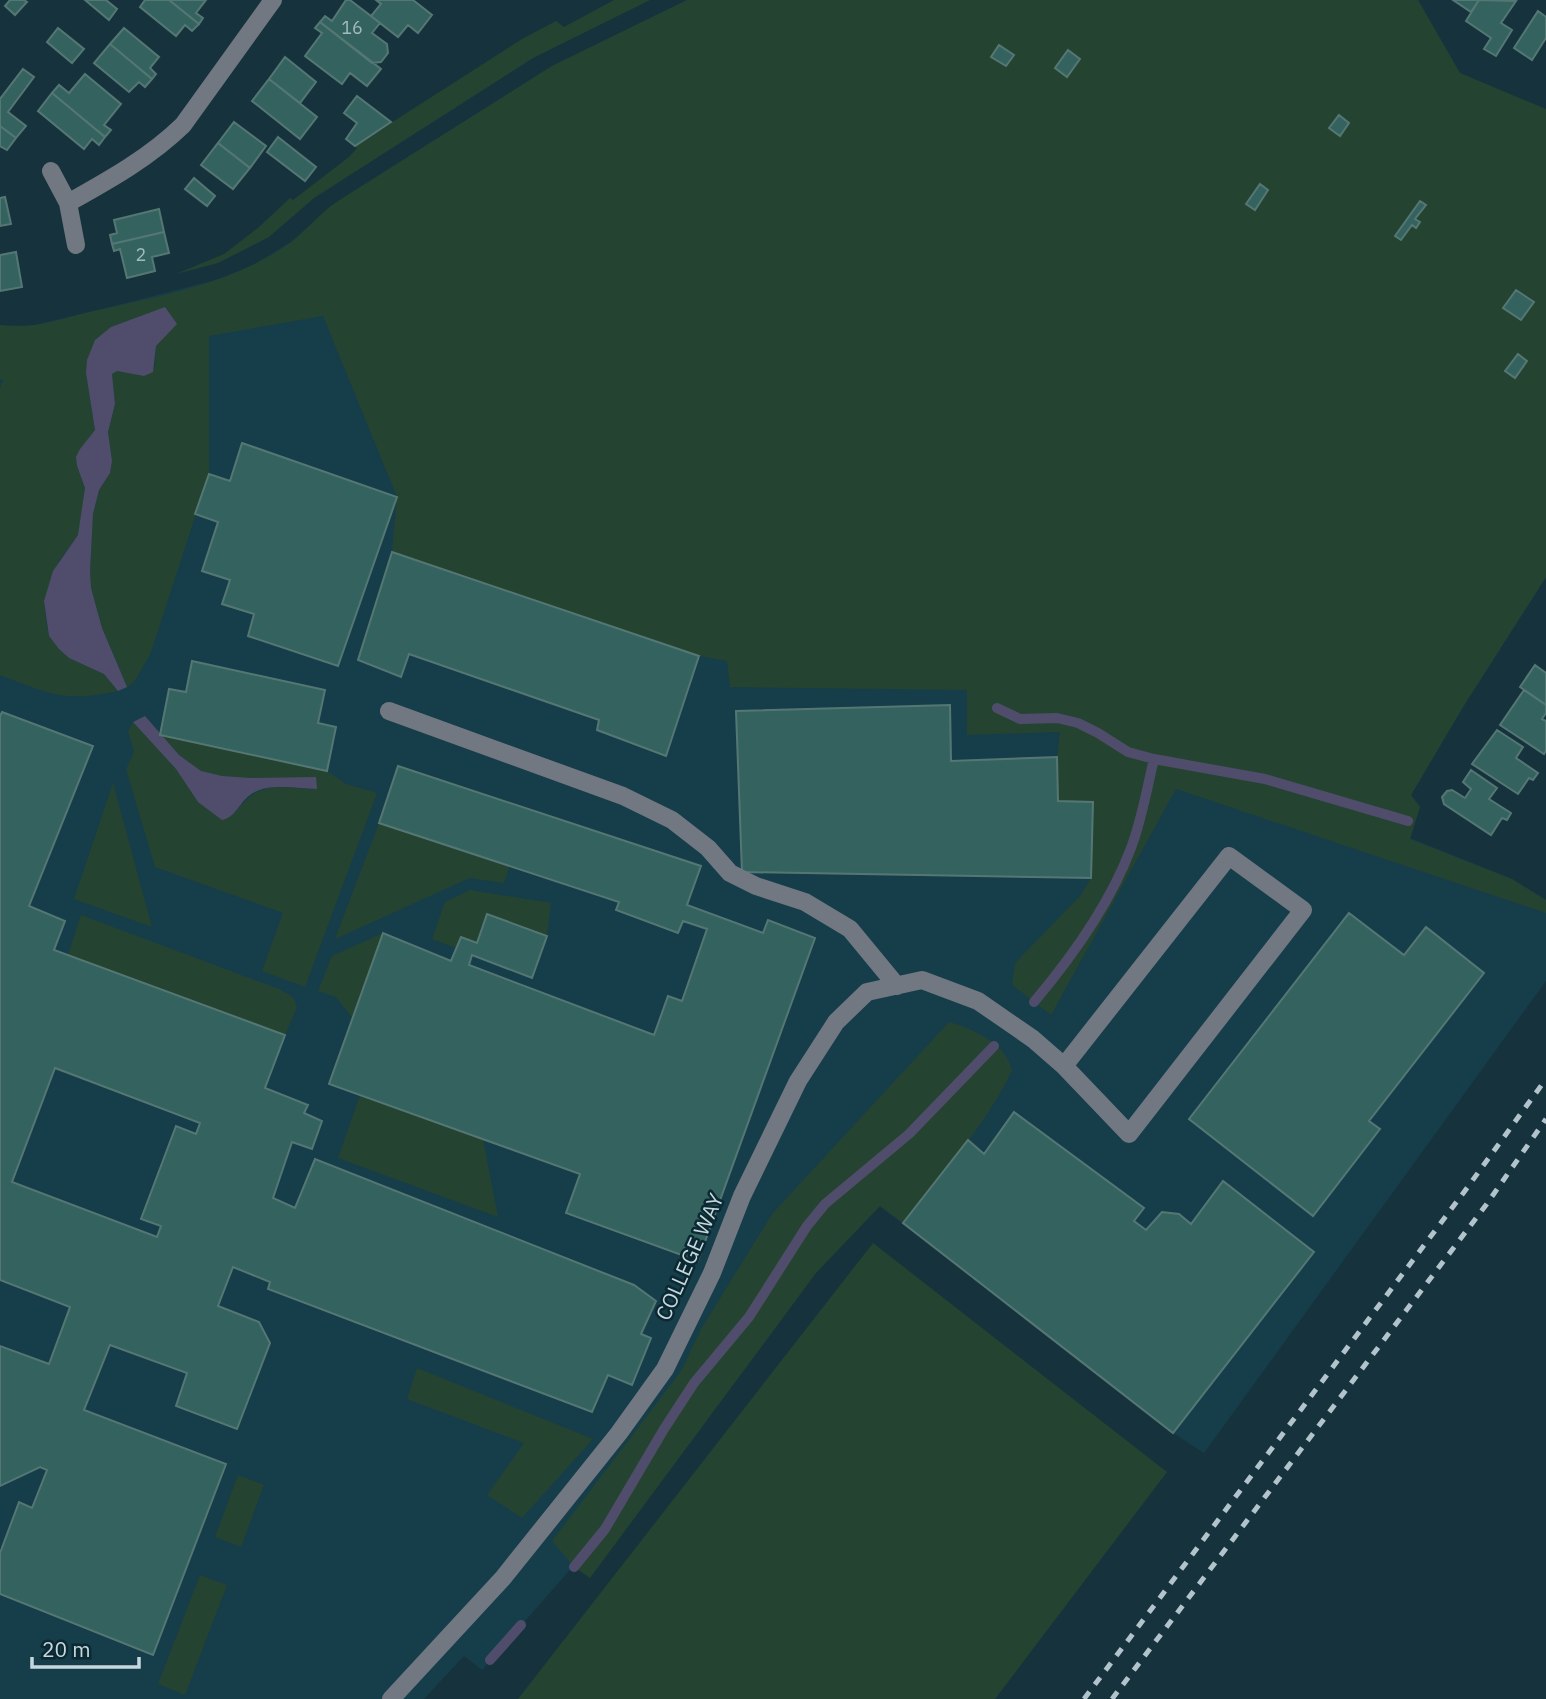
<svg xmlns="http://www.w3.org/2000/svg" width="1546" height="1699" font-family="'IBM Plex Sans',sans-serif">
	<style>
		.built { fill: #163d4a }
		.green { fill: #254331 }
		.water { fill: #504d6c }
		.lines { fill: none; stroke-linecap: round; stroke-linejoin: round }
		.stream { stroke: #504d6c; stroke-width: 10 }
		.building { fill: #34635f; stroke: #557774; stroke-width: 2; fill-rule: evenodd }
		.minor { stroke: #717882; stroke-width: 18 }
		.rail { stroke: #b2c3cb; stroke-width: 5; stroke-dasharray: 9 9; stroke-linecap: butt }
		.labels { text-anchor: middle; stroke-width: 5; stroke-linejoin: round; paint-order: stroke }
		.number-label { font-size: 18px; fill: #a2babe }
		.street-label { font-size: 21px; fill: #c7d7de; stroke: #0b2932 }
	</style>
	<rect width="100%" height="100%" fill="#16333d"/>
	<path class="built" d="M687 0 1546 577 1463 707 1411 795 1420 807 1410 838 1512 879 1546 900V981L1204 1453 1173 1433 850 1183 605 1530 482 1670 464 1656 424 1699H0V325L31 326 130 302 219 279 253 265 296 239 327 209 338 201 552 66Z"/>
	<path class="green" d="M614 0H650L533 58 314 198 269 237 218 263 176 274 224 254 258 228 290 198 293 200 349 157 357 148 355 146 522 39 556 21 564 27Z
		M687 0H1418L1460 73 1546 109V577L1463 707 1411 795 1420 807 1410 839 1512 879 1546 900V913L1176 789 1051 1015 1012 985 1015 963 1080 896 1091 878 1093 802 1058 801 1057 757 1060 732 967 735V690L730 687 727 661 699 656 392 552 397 497 323 316 209 336V474L150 655 134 682 127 687 102 628 91 588 90 571 93 515 99 490 110 473 112 461 108 432 115 404 112 374 117 371 144 376 155 366 156 346 163 337 165 308 111 327 95 340 86 373 95 430 77 466 85 488 81 521 78 535 59 561 44 601 46 620 49 636 69 658 104 674 118 691C64 703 50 694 0 675V388L3 380 0 379V325C32 330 64 318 94 311 158 296 225 285 281 249 302 236 317 215 338 201L552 66Z
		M133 722 176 769 198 802 235 813C260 778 279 789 316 789V778C286 779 229 783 201 771 185 765 172 747 160 735L327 771 346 784 377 793 305 987 262 971 283 913 155 867 126 769 134 752 128 732Z
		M113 783 152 927 74 899Z
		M379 823 510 866 504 883 470 878 335 939Z
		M470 890 551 903 547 936 487 914 477 943 461 937 456 948 432 939 445 902Z
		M81 915 279 989 293 997 297 1007 285 1035 68 955Z
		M383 933 352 1018 336 997 318 991 332 956Z
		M949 1022C973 1028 1007 1045 1012 1070 986 1126 940 1175 903 1223L880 1206 816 1273 590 1578 574 1567 552 1541 681 1371 701 1329 772 1214Z
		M360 1095 483 1139 498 1217 338 1158Z
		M873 1243 1167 1472 995 1699H518Z
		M417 1368 593 1439 522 1518 487 1495 524 1443 407 1399Z
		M238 1475 264 1485 241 1547 215 1537Z
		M200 1575 227 1585 185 1695 158 1684Z"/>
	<path class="water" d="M165 307 177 324 156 346 153 372 144 376 117 371 112 374 115 404 108 432 112 461 110 473 99 490 93 514 90 571 91 588 102 628 127 687 118 691 104 674 69 658 59 649 49 636 44 601 53 571 78 535 85 488 77 466 76 457 80 449 95 430 86 373 87 360 95 340 111 327Z
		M145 716 179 755 201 771 222 776 250 778 316 777 317 789C297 789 267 782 250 795 239 803 236 817 222 820L198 802 176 769 133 722Z"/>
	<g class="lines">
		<path class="stream" d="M997 708 1020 719 1057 718 1078 723 1098 733 1128 752 1154 759
			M1034 1002C1072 957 1110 904 1131 848 1142 819 1147 788 1154 759L1265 779 1408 821
			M574 1567 605 1529 664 1429 694 1383 749 1317 807 1226 825 1204 909 1134 994 1046
			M490 1660 521 1625"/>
	</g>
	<path class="building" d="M10 0H24L27 2 15 15 5 6Z
		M85 0H106L117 9 109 20Z
		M145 0H169L199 24 192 31 185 25 176 36 140 7Z
		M169 0H206L196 13 203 18 199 24Z
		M346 0H350L380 23 372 33 387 44 388 53 381 62 372 63 320 22 325 16 332 21Z
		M376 0H413L432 15 418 33 408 25 398 37 371 16 381 4Z
		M1453 0H1479L1471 12Z
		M1479 0 1516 1 1501 23 1512 30 1496 56 1484 49 1491 38 1466 21Z
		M1538 11 1546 17V38L1532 60 1514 48Z
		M320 22 381 69 367 86 350 73 342 84 305 56 322 33 315 28Z
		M58 28 84 49 72 63 47 42Z
		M124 28 159 57 150 68 156 74 152 79 110 44Z
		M110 44 152 79 145 87 139 82 129 92 94 63Z
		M999 45 1014 55 1006 66 991 57Z
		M1068 50 1080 59 1067 77 1055 68Z
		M285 57 316 82 300 103 269 79Z
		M23 69 34 77 8 112 26 126 16 138 0 126V99Z
		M85 74 121 104 104 125 111 130 105 137 52 93 59 85 69 93Z
		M269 79 317 117 300 139 252 101Z
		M52 93 105 137 99 145 92 139 84 149 38 111Z
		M357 96 391 122 355 146 346 139 357 123 344 113Z
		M1339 115 1349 123 1340 136 1329 128Z
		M234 122 266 146 250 168 218 143Z
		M0 126 16 138 7 150 0 146Z
		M278 137 316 167 305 181 267 152Z
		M218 143 250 168 233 189 201 165Z
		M194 178 215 196 207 206 185 189Z
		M1260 184 1268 190 1255 210 1246 204Z
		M5 197 11 224 0 226V198Z
		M1420 201 1426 205 1415 219 1420 222 1416 228 1412 225 1401 240 1395 236Z
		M159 209 164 232 112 244 110 235 117 233 114 220Z
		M164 232 169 253 152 257 155 271 127 278 120 249 114 251 112 244Z
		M16 252 22 287 0 291V255Z
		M1516 290 1534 302 1521 320 1503 308Z
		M1518 354 1527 361 1515 378 1505 371Z
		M242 443 397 497 338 666 248 636 254 614 222 604 230 580 202 571 218 522 195 514 209 474 230 481Z
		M392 552 699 656 666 756 597 730 599 720 409 654 401 677 358 660Z
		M192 661 325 690 318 723 336 727 327 771 160 735 169 689 186 692Z
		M1535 665 1546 673V705L1520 687Z
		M1524 690 1546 705V713L1542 719 1546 721V751L1544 754 1500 725Z
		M950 705 951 761 1057 757 1058 801 1093 802 1091 878 742 872 736 711Z
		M2 712 93 746 29 906 65 921 54 950 285 1035 265 1088 308 1105 304 1113 322 1121 312 1149 292 1142 273 1198 295 1208 315 1159 634 1285 656 1301 641 1334 651 1338 632 1385 608 1375 592 1412 268 1289 270 1282 233 1267 218 1306 259 1322 270 1343 237 1429 176 1406 187 1373 110 1345 84 1410 226 1464 153 1655 0 1594V1553L19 1502 32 1508 47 1470 40 1467 0 1486V1346L49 1364 70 1307 0 1280V716ZM55 1068 200 1123 196 1134 176 1126 141 1219 161 1226 157 1237 12 1182Z
		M1497 730 1523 747 1516 758 1538 773 1533 780 1529 778 1518 794 1472 764Z
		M398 766 701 866 687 905 763 933 768 920 815 938 698 1261 566 1213 580 1174 329 1084 383 933 451 961 461 937 477 943 487 914 547 936 532 978 472 955 469 965 654 1035 668 996 682 1001 707 929 683 921 678 933 616 910 619 902 379 823Z
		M1471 770 1497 788 1489 799 1511 813 1507 820 1502 818 1491 835 1444 804 1442 797 1447 791 1452 790 1465 798 1471 789 1463 782Z
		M1349 913 1404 955 1426 927 1484 973 1369 1121 1380 1129 1313 1216 1189 1119Z
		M1014 1112 1144 1208 1134 1221 1146 1230 1162 1212 1179 1214 1191 1224 1223 1181 1314 1252 1173 1433 903 1223 968 1140 984 1154Z"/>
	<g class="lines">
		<path class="minor" d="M51 171 68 203 76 245
			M68 203C109 180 149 158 183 125L273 0
			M389 711 623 796 672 820 708 848 730 873 756 886 805 902 850 929 897 986
			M391 1699 503 1578 619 1433 665 1369 712 1273 742 1196 798 1081 836 1022 867 992 922 980 978 1001 1033 1039 1064 1066 1129 1134 1303 910 1229 856 1064 1066"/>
		<path class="rail" d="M1084 1699 1467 1188 1546 1079
			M1112 1699 1486 1205 1546 1119"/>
	</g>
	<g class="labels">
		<g class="number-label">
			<text x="352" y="34">16</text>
			<text x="141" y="261">2</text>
		</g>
		<g class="street-label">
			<text transform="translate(690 1257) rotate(-66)" y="7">COLLEGE WAY</text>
		</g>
	</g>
	<path d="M32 1657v10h107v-10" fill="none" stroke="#c7d7de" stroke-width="3.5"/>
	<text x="42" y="1657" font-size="21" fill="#c7d7de" stroke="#0b2932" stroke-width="5" paint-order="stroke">20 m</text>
</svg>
